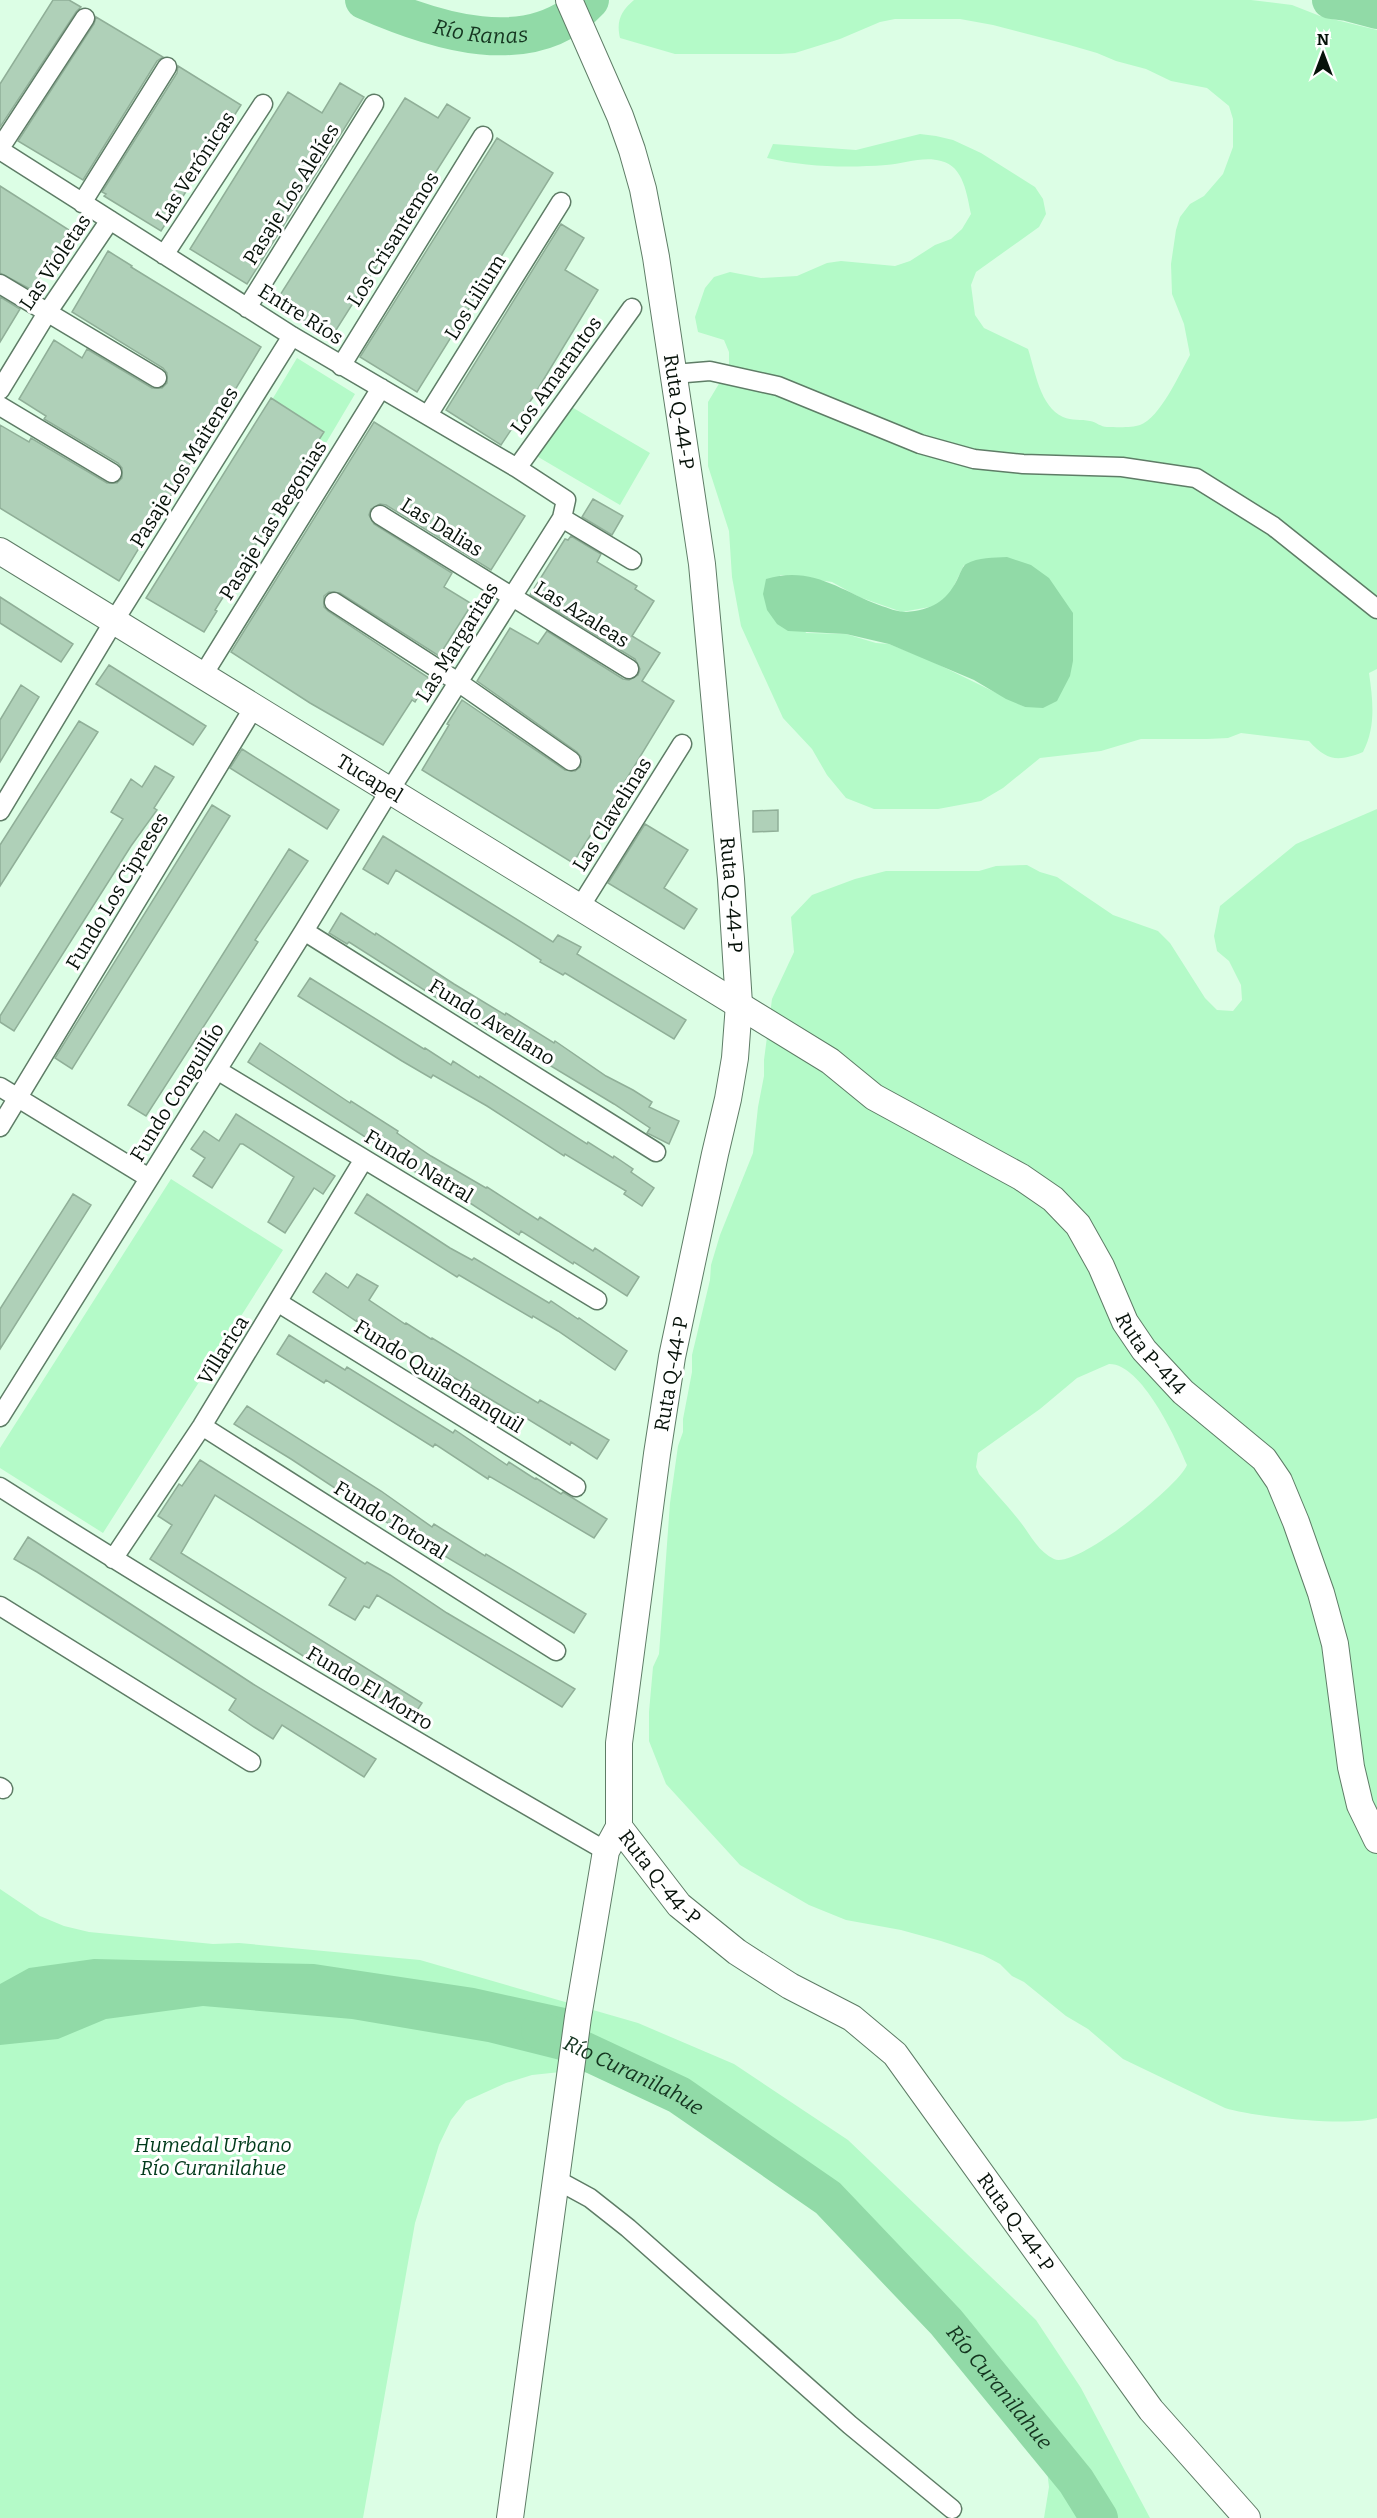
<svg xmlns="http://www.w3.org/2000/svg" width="1377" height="2518" font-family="Bitter,serif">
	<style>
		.green { fill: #b4fac8; fill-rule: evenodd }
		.water { fill: #91daa7 }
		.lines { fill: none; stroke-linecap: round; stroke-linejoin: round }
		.river { stroke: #91daa7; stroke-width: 38 }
		.building { fill: #afd0b8; stroke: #90af98; stroke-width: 1.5 }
		.street-casing { stroke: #5e7c66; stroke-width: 21 }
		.secondary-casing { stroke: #5e7c66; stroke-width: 28 }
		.street { stroke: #fff; stroke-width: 18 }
		.secondary { stroke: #fff; stroke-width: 26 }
		.labels { text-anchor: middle; stroke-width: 6; stroke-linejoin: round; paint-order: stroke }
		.street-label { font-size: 20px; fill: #07120a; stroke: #fff }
		.park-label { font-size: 20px; font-style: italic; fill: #003a1a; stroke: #fff }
		.water-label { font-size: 21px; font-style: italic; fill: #14341f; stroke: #fff }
	</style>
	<rect width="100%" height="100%" fill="#dcfee5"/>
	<path class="green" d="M634 0H1251L1292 5 1320 16 1377 30V669L1369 673C1373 701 1376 727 1363 752 1338 762 1327 761 1309 741L1241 733 1228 738 1207 739H1141L1101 751 1040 758 1003 788 981 801 938 809H874L846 798 827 775 812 749 783 718 741 626 732 577 729 531 708 466V402L729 367V352L724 340 698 332 695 317 705 288 714 277 730 272 761 278 797 276 827 263 841 261 895 266 910 261 935 245 951 239 962 229 971 214C967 196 964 166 941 161 923 156 904 164 886 165 847 168 805 167 767 158L773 144 856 150 920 134 936 136 953 140 981 153 1035 187 1043 199 1046 214 1039 227 976 272 971 285 975 315 984 328 1028 349C1035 370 1040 407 1063 417 1072 421 1081 419 1090 421 1096 422 1101 427 1107 427 1116 427 1132 428 1140 425 1160 418 1180 373 1190 355L1184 324 1172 294 1171 264 1176 230 1180 217 1190 204 1204 196 1223 174 1233 147V119L1229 106 1207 88 1171 81 1146 69 1116 61 1097 53 1066 44 993 25 960 19H895L880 22 840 39 795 53 780 54H675L620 38C616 21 621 11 634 0ZM964 565 1073 661 1025 707 927 659 889 644 876 643 846 634 806 633 780 575 832 582 859 597 902 612 935 606 950 594Z
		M297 358 355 394 307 475 248 440Z
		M558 399 650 453 620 505 528 451Z
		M1377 809V2118C1349 2127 1253 2117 1225 2108L1123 2059 1088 2029 1066 2016 1024 1982 1012 1976 1000 1964 983 1955 941 1941 901 1930 846 1920 809 1905 740 1865 666 1784 649 1741V1712L653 1667 659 1654 670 1503 678 1446 683 1432V1419L692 1372V1355L710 1280 711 1265 720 1235 753 1153 758 1107 764 1076V1060L772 999 794 952 791 917 812 895 855 879 886 871H979L996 866 1027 865 1040 872 1057 877 1113 915 1158 931 1170 943 1205 998 1217 1010 1233 1011 1242 1000 1241 985 1229 961 1217 951 1214 936 1220 906 1296 844ZM1109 1364C1141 1363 1176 1438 1187 1465 1179 1486 1075 1570 1054 1559 1037 1551 1029 1532 1018 1519 1005 1503 992 1489 979 1474L976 1467 978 1453 1040 1409 1077 1378Z
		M171 1179 283 1250 103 1533 0 1468V1448Z
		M0 1889 40 1916 64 1926 89 1932 213 1944 239 1943 420 1960 638 2023 734 2064 848 2140 1036 2320 1081 2388 1150 2518H1044L1049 2487 1046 2462 1032 2425 940 2301 861 2228 712 2129 627 2080 606 2074 570 2071 532 2075 506 2083 466 2101 451 2120 439 2145 415 2223 363 2518H0Z"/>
	<path class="water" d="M1007 557 1031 565 1049 578 1073 613V661L1070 676 1057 701 1043 708 1025 707 1006 699 974 680 889 644 846 634 788 631 777 624 767 610 763 594 766 579C811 565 840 590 879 605 888 608 897 612 906 612 931 610 946 602 957 580 960 574 962 567 966 564 979 557 993 558 1007 557Z
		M94 1959 314 1964 474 1988 570 2009 560 2060 488 2042 352 2019 203 2006 106 2019 58 2039 0 2045V1984L29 1968Z"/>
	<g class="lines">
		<g class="river">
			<path id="s1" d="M364 0C432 30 531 64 590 0"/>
			<path d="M1331 0 1347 2 1377 10"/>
			<path id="s2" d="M540 2030 679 2095 828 2198 946 2322 1076 2481 1099 2518"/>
		</g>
	</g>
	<path class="building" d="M53 0H69L81 7 76 12 0 127V84Z
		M96 17 163 57 157 61 83 180 18 141 94 24Z
		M178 66 241 105 161 231 104 196 106 194 102 192 177 73Z
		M340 83 364 97 247 284 190 249 288 92 322 113Z
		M405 98 438 118 447 104 470 118 331 338 275 303Z
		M497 138 553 173 417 392 360 357Z
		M0 186 69 230 32 290 0 273Z
		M561 224 584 238 565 270 598 290 533 397 501 445 446 410Z
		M108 251 132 266 131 267 261 347 119 581 0 508V425L29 442 31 438 107 483H117L122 478V468L118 463 44 419 46 416 19 399 54 340 82 358 87 349 152 388H162L167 383V373L163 368 72 312Z
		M0 297 20 309 0 342Z
		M271 398 324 432 296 475 299 476 215 610 217 611 204 632 146 598Z
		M374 422 525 516 491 570 386 505 380 504 371 509 369 515 374 524 452 573 444 587 472 604 439 656 340 593 329 592 324 596V607L328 611 429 678 415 702 412 700 383 745 310 703 231 652Z
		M593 499 623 516 612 535 582 517Z
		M571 536 601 554 597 562 637 586 635 589 654 601 632 636 660 653 642 681 674 701 596 829 595 828 573 863 422 770 449 725 447 724 462 700 565 770 575 771 580 767 581 757 577 752 477 681 510 628 538 644 547 631 623 679 629 680 638 675 640 669 635 659 530 595 565 539 568 540Z
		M0 597 73 644 61 662 0 623Z
		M109 665 206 726 193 745 96 684Z
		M21 685 39 697 0 762V720Z
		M79 721 98 732 0 886V845Z
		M242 749 339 810 327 829 230 768Z
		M155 766 174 777 154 808 157 810 131 846 14 1031 0 1022V1016L123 819 111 812 131 779 142 787Z
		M212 805 230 816 72 1069 55 1058Z
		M778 810V831L753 832V811Z
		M645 824 688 850 664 888 697 909 684 929 608 883Z
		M383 836 553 942 558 935 581 947 577 954 686 1020 674 1039 565 973 563 975 540 962 541 960 503 936 396 870 388 884 363 869Z
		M289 849 308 861 255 940 258 942 146 1116 128 1105Z
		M341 913 375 935 376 933 454 984 505 1015 506 1013 554 1043 555 1041 606 1076 633 1090 652 1102 649 1107 679 1121 669 1144 647 1133 650 1128 614 1104 488 1028 487 1030 349 942 347 944 329 933Z
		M310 978 424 1049 425 1048 451 1065 453 1061 479 1078 480 1076 587 1144 588 1142 613 1158 614 1156 633 1169 631 1172 654 1188 642 1206 624 1194 626 1191 565 1154 564 1156 487 1106 433 1075 431 1078 402 1061 298 996Z
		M260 1043 350 1103 351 1101 398 1131 397 1133 431 1156 486 1188 487 1187 538 1220 540 1217 593 1251 595 1248 639 1277 627 1296 574 1262 573 1264 521 1231 519 1235 467 1201 466 1202 412 1170 393 1158 395 1156 248 1062Z
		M236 1114 335 1176 323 1194 314 1188 285 1233 268 1222 294 1177 243 1144H240L212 1188 193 1176 205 1158 191 1149 204 1131 219 1141Z
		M73 1194 91 1205 0 1349V1309Z
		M367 1194 450 1248 472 1260 474 1258 549 1303 551 1301 578 1319 579 1318 627 1351 615 1370 558 1331 533 1316 532 1318 459 1275 457 1277 355 1213Z
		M326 1273 348 1288 357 1274 378 1286 369 1300 405 1324 406 1323 431 1339 432 1338 538 1403 540 1400 609 1440 597 1459 571 1442 570 1445 518 1413 517 1415 495 1402 357 1320 356 1321 313 1292Z
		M289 1335 345 1370 347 1367 453 1433 455 1430 507 1465 509 1462 535 1479 536 1478 561 1494 563 1492 607 1519 594 1538 489 1476 488 1479 435 1444 433 1447 326 1380 324 1383 277 1354Z
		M247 1406 381 1491 432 1527 434 1524 485 1556 486 1554 586 1614 574 1633 413 1537 412 1539 291 1459 234 1424Z
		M200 1460 365 1564 367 1562 390 1575 447 1613 575 1689 562 1707 377 1595 369 1608 364 1606 355 1620 329 1605 346 1578 215 1495 181 1553 422 1703 410 1721 327 1671 150 1559 172 1525 158 1516 179 1484 182 1486Z
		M28 1537 253 1684 376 1759 364 1777 282 1725 273 1739 254 1727 229 1710 236 1699 37 1572 14 1559Z"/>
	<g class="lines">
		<g class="street-casing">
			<path id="street" d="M0 148 85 18
				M0 150 292 336 517 468 566 500 562 518 390 790 304 931 0 1417
				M82 203 167 67
				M164 255 263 104
				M0 284 157 378
				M247 308 374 104
				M341 366 483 136
				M674 374 710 371 778 386 920 444 974 459 1023 464 1122 467 1196 478 1273 526 1377 609
				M0 390 47 313 110 220
				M0 406 112 473
				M428 415 561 202
				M517 468 632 308
				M380 515 629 669
				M562 518 632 560
				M334 602 458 682 571 761
				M203 675 381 388
				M0 811 114 621 292 336
				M580 907 682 744
				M304 931 656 1152
				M217 1070 597 1300
				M0 1087 149 1178
				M0 1127 254 707
				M279 1303 576 1487
				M202 1426 556 1651
				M0 1487C199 1614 402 1734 606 1851
				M113 1559 202 1426 364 1159
				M0 1606 251 1762
				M0 1787 3 1789
				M557 2180 590 2198 628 2228 850 2425 952 2509"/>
		</g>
		<g class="secondary-casing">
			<g id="secondary">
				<path id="s3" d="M569 0 620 116 632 150 643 189 656 257 702 564 731 879 739 1004 735 1058 728 1099 715 1154 672 1357 657 1454 619 1743V1827L679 1905 737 1952 790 1986 852 2018 895 2054 1151 2410 1247 2518"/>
				<path id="s4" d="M0 551 830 1061 874 1097 1021 1177 1053 1199 1078 1225 1101 1266 1125 1322 1144 1350 1183 1392 1264 1459 1279 1481 1296 1522 1321 1593 1335 1644 1351 1767 1360 1805 1377 1840"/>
				<path d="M510 2518 578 2017 606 1851 619 1827"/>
			</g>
		</g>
		<use href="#street" class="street"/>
		<use href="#secondary" class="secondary"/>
	</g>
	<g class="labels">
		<g class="street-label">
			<text transform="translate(195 167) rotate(-57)" y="7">Las Verónicas</text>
			<text transform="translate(291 194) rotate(-58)" y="7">Pasaje Los Alelíes</text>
			<text transform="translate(393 239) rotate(-58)" y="7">Los Crisantemos</text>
			<text transform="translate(55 262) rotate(-56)" y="7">Las Violetas</text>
			<text transform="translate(475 297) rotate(-58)" y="7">Los Lilium</text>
			<text transform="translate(301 314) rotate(32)" y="7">Entre Ríos</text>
			<text transform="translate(556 375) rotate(-54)" y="7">Los Amarantos</text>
			<text dy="7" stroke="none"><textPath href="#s3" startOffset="429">Ruta Q-44-P</textPath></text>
			<text transform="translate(184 467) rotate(-58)" y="7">Pasaje Los Maitenes</text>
			<text transform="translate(273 520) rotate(-58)" y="7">Pasaje Las Begonias</text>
			<text transform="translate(442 527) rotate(32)" y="7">Las Dalias</text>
			<text transform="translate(582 614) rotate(32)" y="7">Las Azaleas</text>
			<text transform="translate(457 642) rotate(-58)" y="7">Las Margaritas</text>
			<text dy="7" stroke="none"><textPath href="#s4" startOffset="434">Tucapel</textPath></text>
			<text transform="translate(612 814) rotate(-58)" y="7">Las Clavelinas</text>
			<text transform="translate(117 891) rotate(-59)" y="7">Fundo Los Cipreses</text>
			<text dy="7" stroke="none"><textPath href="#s3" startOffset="915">Ruta Q-44-P</textPath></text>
			<text transform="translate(492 1022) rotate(32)" y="7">Fundo Avellano</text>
			<text transform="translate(177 1092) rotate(-58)" y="7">Fundo Conguillío</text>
			<text transform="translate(419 1166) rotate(31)" y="7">Fundo Natral</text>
			<text transform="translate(223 1350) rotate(-58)" y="7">Villarica</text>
			<text dy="7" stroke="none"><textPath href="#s4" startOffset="1422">Ruta P-414</textPath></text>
			<text transform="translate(671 1374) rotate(-80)" y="7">Ruta Q-44-P</text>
			<text transform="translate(439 1376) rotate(32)" y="7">Fundo Quilachanquil</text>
			<text transform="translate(391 1520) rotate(32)" y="7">Fundo Totoral</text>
			<text transform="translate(370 1688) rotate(31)" y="7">Fundo El Morro</text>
			<text dy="7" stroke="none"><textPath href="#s3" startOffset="1923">Ruta Q-44-P</textPath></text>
			<text dy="7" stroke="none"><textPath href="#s3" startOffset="2427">Ruta Q-44-P</textPath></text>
		</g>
		<g class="park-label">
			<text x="213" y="2152">Humedal Urbano<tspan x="213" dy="23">Río Curanilahue</tspan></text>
		</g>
		<g class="water-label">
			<text dy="7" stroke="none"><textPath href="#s1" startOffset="122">Río Ranas</textPath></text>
			<text dy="7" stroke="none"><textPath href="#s2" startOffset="104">Río Curanilahue</textPath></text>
			<text dy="7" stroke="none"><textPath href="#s2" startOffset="590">Río Curanilahue</textPath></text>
		</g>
	</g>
	<g transform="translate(1323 54)" stroke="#ffffff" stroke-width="4.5" paint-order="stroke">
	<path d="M0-4.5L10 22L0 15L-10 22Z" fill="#07120a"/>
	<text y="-9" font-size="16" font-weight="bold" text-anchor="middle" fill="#07120a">N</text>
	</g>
</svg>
